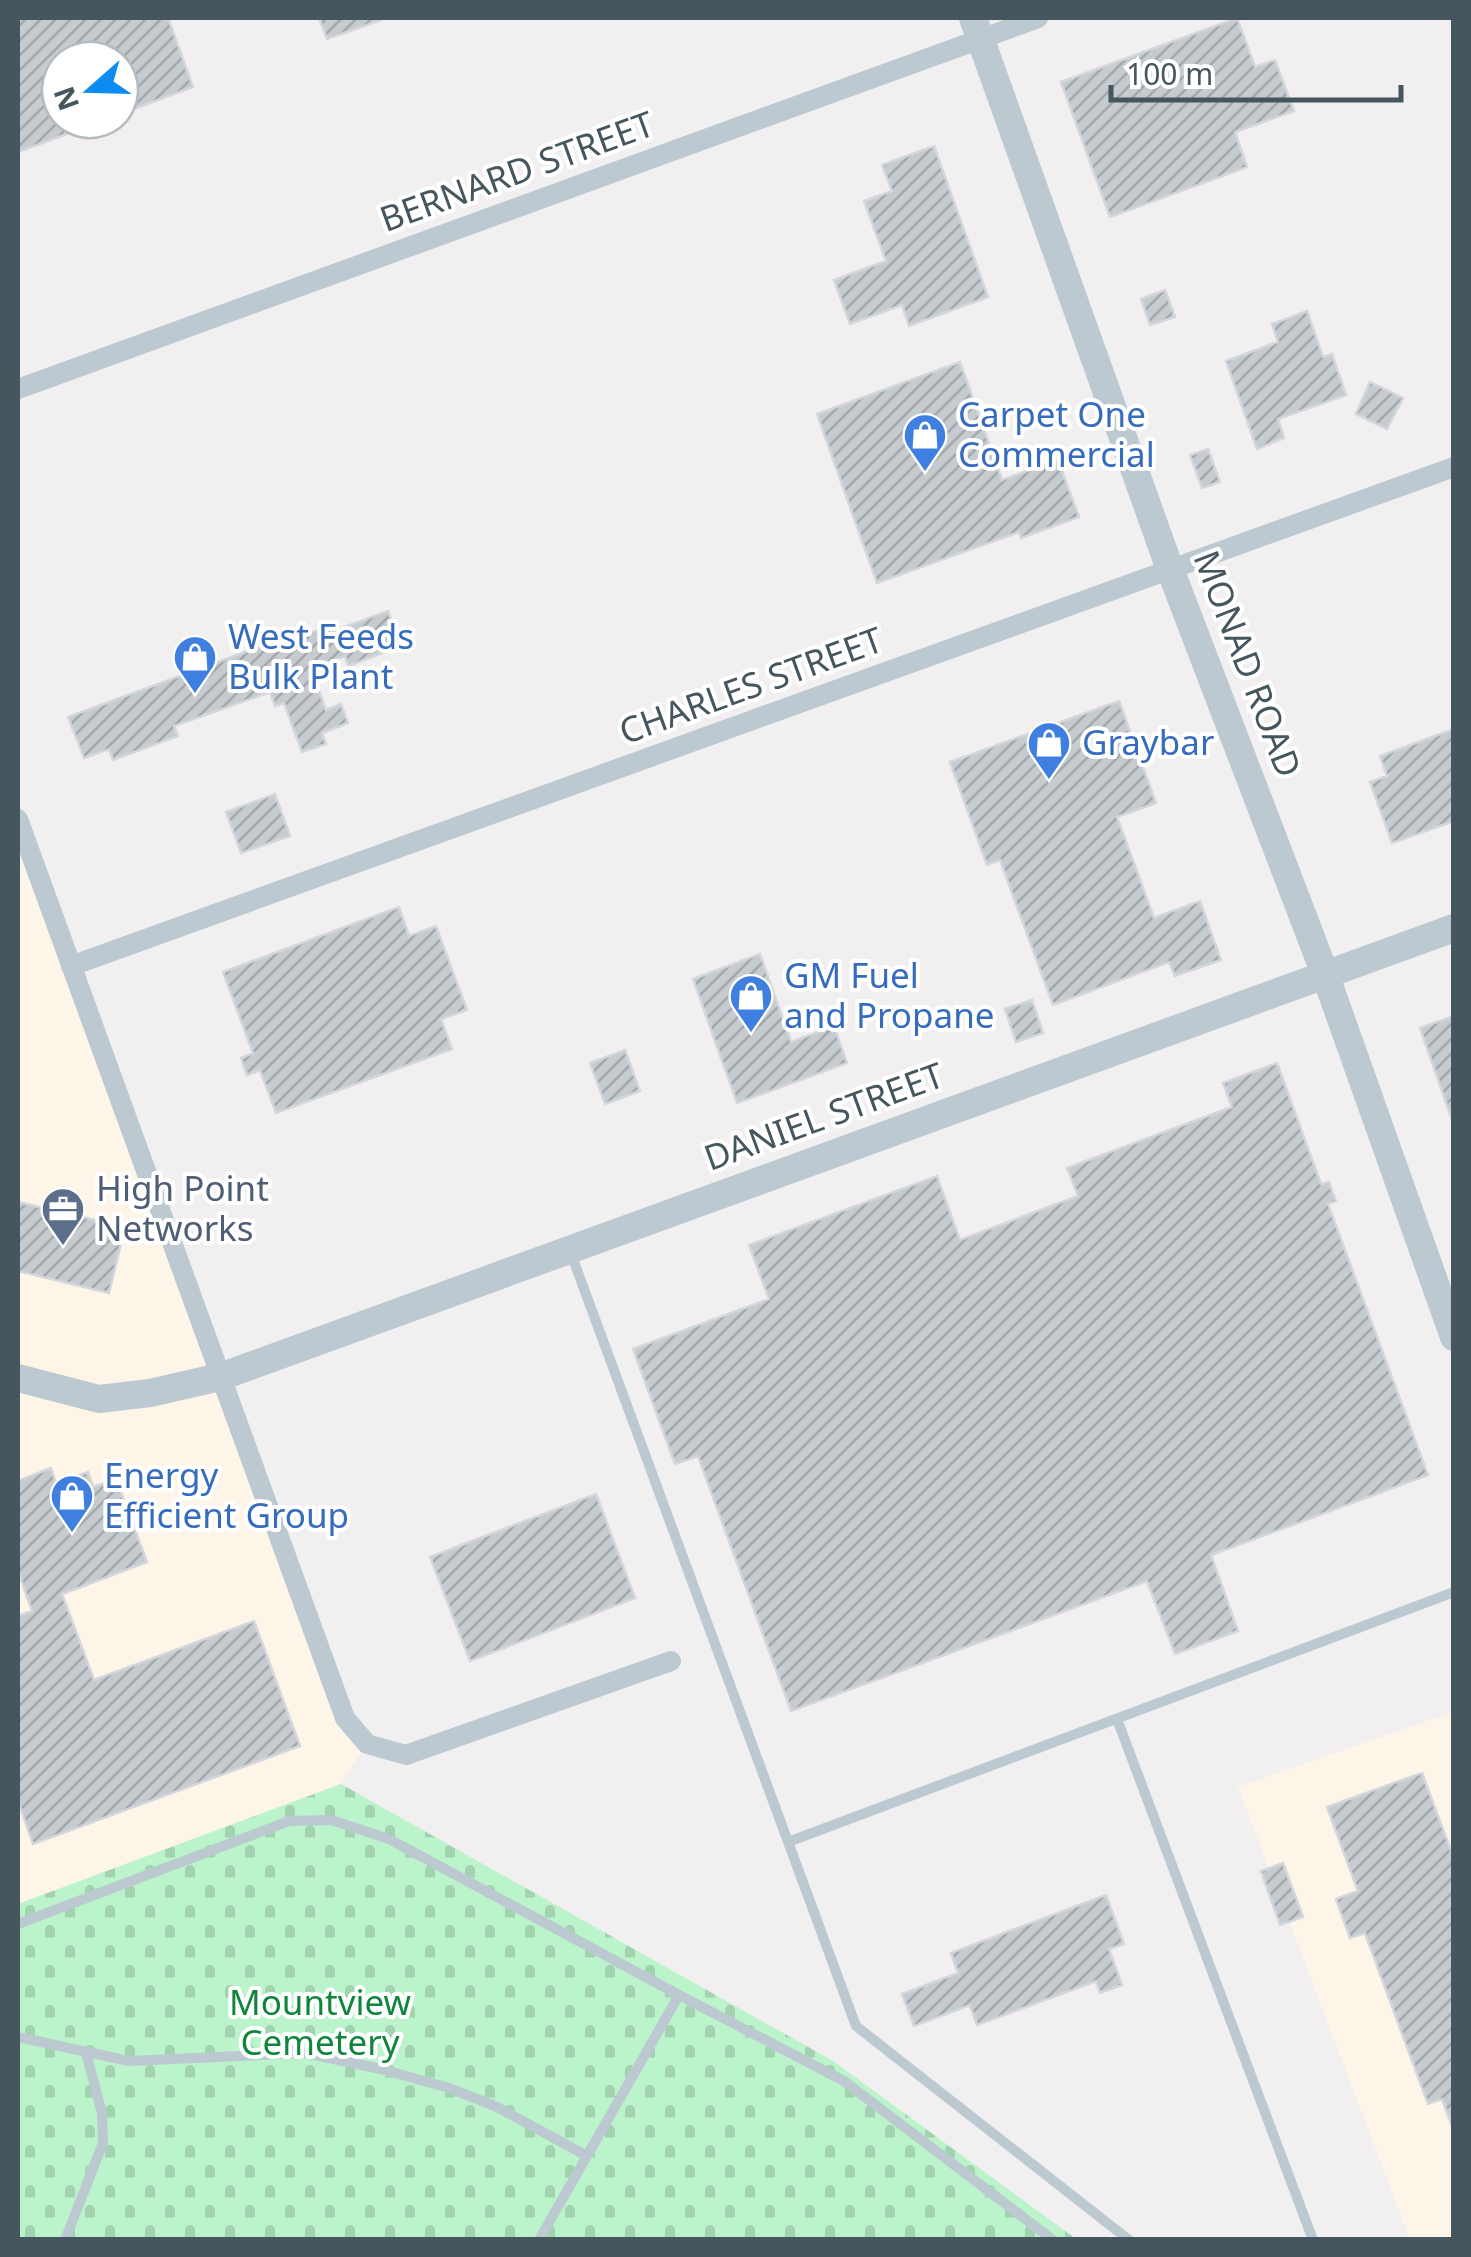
<svg xmlns="http://www.w3.org/2000/svg" width="1471" height="2257" font-family="'Noto Sans',sans-serif">
	<style>
		.commercial { fill: #fdf5e8 }
		.cemetery { fill: url(#cemetery-stones) }
		.building { fill: url(#building-hatch); stroke: #d3d6db; stroke-width: 2.5 }
		.lines { fill: none; stroke-linecap: round; stroke-linejoin: round }
		.service { stroke: #bcc9d0; stroke-width: 10 }
		.minor { stroke: #bcc9d0; stroke-width: 20 }
		.tertiary { stroke: #bcc9d0; stroke-width: 28 }
		.labels { text-anchor: middle; stroke-width: 8; stroke-linejoin: round; paint-order: stroke }
		.street-label { font-size: 35px; fill: #46565f; stroke: #fff }
		.shop-label { font-size: 35px; fill: #366cbe; stroke: #fff; text-anchor: start }
		.service-label { font-size: 35px; fill: #4e5e75; stroke: #fff; text-anchor: start }
		.park-label { font-size: 35px; fill: #10863d; stroke: #fff }
	</style>
	<defs>
		<pattern id="cemetery-stones" width="16" height="16" patternUnits="userSpaceOnUse" patternTransform="scale(2.5)"><rect width="16" height="16" fill="#bbf3ca"/><path d="M2 7V4a2 2 0 0 1 4 0v3zM10 15v-3a2 2 0 0 1 4 0v3z" fill="#a2d2b0"/></pattern>
		<pattern id="building-hatch" width="6" height="6" patternUnits="userSpaceOnUse" patternTransform="scale(2.5)"><rect width="6" height="6" fill="#c6cbd0"/><path d="M-1 1l2-2M0 6l6-6M5 7l2-2" fill="none" stroke="#a3a8ac"/></pattern>
	</defs>
	<rect width="100%" height="100%" fill="#f2eff0"/>
	<path class="commercial" d="M18 820 345 1717 367 1744 341 1784 18 1904Z
		M1453 1712V2239H1410L1238 1787Z"/>
	<path class="cemetery" d="M341 1784 833 2061 1076 2239 18 2240V1904Z"/>
	<path class="building" d="M18 18H168L193 87 120 114V60H60V120L99 122 18 152Z
		M319 18H381V20L327 39Z
		M1237 18 1255 67 1275 60 1294 111 1235 132 1247 167 1110 217 1061 82Z
		M934 146 988 297 909 326 902 305 850 324 834 280 886 261 864 201 892 191 882 165Z
		M1165 290 1175 317 1150 325 1141 299Z
		M1307 311 1323 357 1332 354 1346 395 1278 419 1284 438 1257 449 1226 361 1278 342 1272 324Z
		M960 362 1002 480 1058 460 1079 517 1021 538 1019 532 877 583 817 414Z
		M1370 382 1403 398 1387 429 1356 414Z
		M1208 449 1220 482 1202 488 1190 455Z
		M388 611 401 646 348 666 345 656 311 669 326 710 341 704 348 723 322 733 326 744 302 752 284 703 275 706 270 692 174 726 178 736 113 760 109 749 84 758 68 717 300 632 302 636 329 626 331 632Z
		M1119 701 1156 803 1117 817 1154 918 1200 901 1221 960 1175 976 1169 962 1053 1005 1000 860 987 865 950 762Z
		M1454 729V821L1392 843 1370 782 1387 776 1380 756Z
		M275 794 290 836 241 853 226 812Z
		M399 907 409 936 436 926 467 1010 441 1019 452 1049 276 1113 260 1070 247 1075 241 1058 253 1053 223 972Z
		M760 954 791 1042 834 1026 847 1063 737 1103 693 979Z
		M1032 1000 1043 1033 1016 1042 1005 1009Z
		M1454 1016V1117H1451L1420 1028Z
		M625 1050 640 1091 605 1104 590 1063Z
		M1277 1063 1321 1184 1329 1182 1336 1201 1328 1204 1428 1475 1211 1555 1238 1631 1175 1654 1147 1581 791 1711 698 1456 675 1464 633 1349 769 1299 749 1245 937 1176 960 1240 1078 1196 1067 1168 1232 1107 1223 1083Z
		M18 1202 125 1227 109 1293 18 1271Z
		M51 1468 56 1484 88 1472 93 1487 116 1479 147 1562 62 1594 94 1680 254 1621 300 1746 33 1844 18 1801V1616L32 1611 18 1571V1481Z
		M596 1494 635 1598 470 1661 430 1557Z
		M1422 1773 1454 1859 1452 2126 1442 2099 1428 2104 1365 1933 1350 1938 1336 1899 1358 1891 1327 1807Z
		M1283 1863 1303 1917 1280 1925 1261 1871Z
		M1106 1895 1124 1944 1109 1949 1122 1985 1100 1993 1096 1981 977 2025 970 2005 914 2026 902 1994 958 1973 951 1953Z"/>
	<g class="lines">
		<path class="service" d="M570 1251 856 2026 1129 2240
			M1117 1719 1313 2240
			M788 1842 1454 1592
			M18 1924 289 1821 331 1820 389 1839 679 1995 539 2240
			M679 1995 844 2081 1053 2240
			M18 2037 129 2061 305 2053 381 2069 449 2088 495 2106 587 2156
			M65 2240 103 2143 102 2113 86 2053"/>
		<path class="minor" d="M18 389 1038 18
			M18 819 345 1718 367 1744 406 1755 671 1661
			M71 966 1454 467"/>
		<path class="tertiary" d="M973 18 1170 569 1325 974 1454 1337
			M18 1378 99 1399 150 1393 220 1377 1454 928"/>
	</g>
	<defs>
		<g id="shop-pin" transform="scale(2.25)"><path d="M0 17L-7.5 6A9.5 9.5 0 1 1 7.5 6Z" fill="#3f7fe0" stroke="#fff"/><path d="M-5-2.5h2.3a2.7 3.5 0 0 1 5.4 0H5L5.5 6h-11ZM-1.5-2.5h3a1.5 2.3 0 0 0-3 0Z" fill="#fff"/></g>
		<g id="office-pin" transform="scale(2.25)"><path d="M0 17L-7.5 6A9.5 9.5 0 1 1 7.5 6Z" fill="#5c6f8a" stroke="#fff"/><path d="M-6-3h4V-5.5h4V-3h4V5H-6ZM-1-4.5V-3h2v-1.5ZM-6 0V1H6V0Z" fill="#fff"/></g>
	</defs>
	<g fill-rule="evenodd">
		<use href="#shop-pin" x="925" y="435"/>
		<use href="#shop-pin" x="195" y="657"/>
		<use href="#shop-pin" x="1049" y="743"/>
		<use href="#shop-pin" x="751" y="996"/>
		<use href="#office-pin" x="63" y="1209"/>
		<use href="#shop-pin" x="72" y="1496"/>
	</g>
	<g class="labels">
		<g class="street-label">
			<text transform="translate(517 172) rotate(-20)" y="12">BERNARD STREET</text>
			<text transform="translate(1247 664) rotate(69)" y="12">MONAD ROAD</text>
			<text transform="translate(751 686) rotate(-20)" y="12">CHARLES STREET</text>
			<text transform="translate(824 1117) rotate(-20)" y="12">DANIEL STREET</text>
		</g>
		<g class="shop-label">
			<text x="958" y="427">Carpet One<tspan x="958" dy="40">Commercial</tspan></text>
			<text x="228" y="649">West Feeds<tspan x="228" dy="40">Bulk Plant</tspan></text>
			<text x="1082" y="755">Graybar</text>
			<text x="784" y="988">GM Fuel<tspan x="784" dy="40">and Propane</tspan></text>
			<text x="104" y="1488">Energy<tspan x="104" dy="40">Efficient Group</tspan></text>
		</g>
		<g class="service-label">
			<text x="96" y="1201">High Point<tspan x="96" dy="40">Networks</tspan></text>
		</g>
		<g class="park-label">
			<text x="320" y="2015">Mountview<tspan x="320" dy="40">Cemetery</tspan></text>
		</g>
	</g>
	<rect width="1471" height="2257" fill="none" stroke="#46565f" stroke-width="40"/>
	<g transform="translate(90 90) rotate(250)"><circle r="48" fill="#ffffff" stroke="#b5bbbf" stroke-width="2.5"/>
	<path d="M0-8L18 38L0 25L-18 38Z" fill="#0c8bf0"/>
	<text y="-15" font-size="28" font-weight="bold" text-anchor="middle" fill="#46565f">N</text>
	</g>
	<path d="M1111 85v15h290v-15" fill="none" stroke="#46565f" stroke-width="5"/>
	<text x="1126" y="85" font-size="30" fill="#46565f" stroke="#ffffff" stroke-width="8" paint-order="stroke">100 m</text>
</svg>
